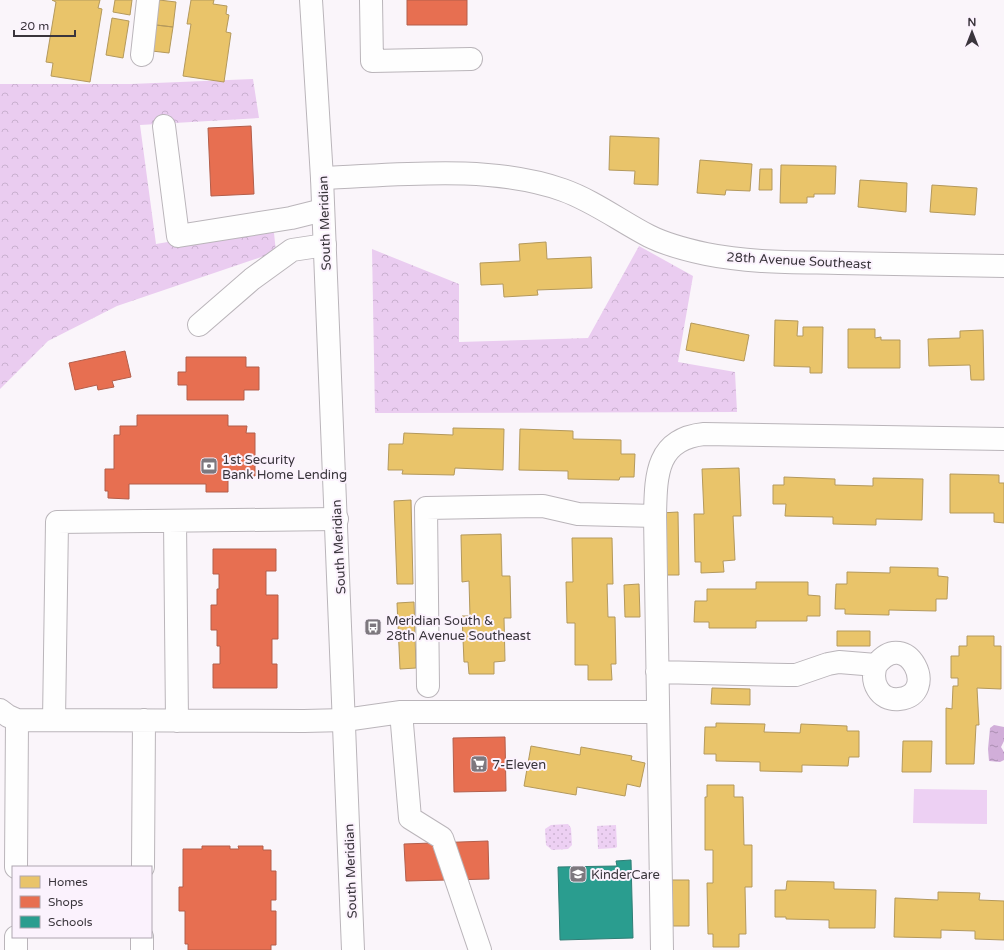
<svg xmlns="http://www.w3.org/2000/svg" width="1004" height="950" font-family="'Varela Round',sans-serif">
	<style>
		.grass { fill: #edd0f3 }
		.forest { fill: url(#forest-crowns) }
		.park { fill: url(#park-dots) }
		.water { fill: url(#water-ripples) }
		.homes { fill: #e9c46a; stroke: #b4995c }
		.shops { fill: #e76f51; stroke: #b35e4b }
		.schools { fill: #2a9d8f; stroke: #2f7e76 }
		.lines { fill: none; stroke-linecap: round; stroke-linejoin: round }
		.minor-casing { stroke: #bab5ba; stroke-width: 24 }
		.major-casing { stroke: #bab5ba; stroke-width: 24 }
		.minor { stroke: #fefefe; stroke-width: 22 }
		.major { stroke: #fefefe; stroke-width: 22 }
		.labels { text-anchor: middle; stroke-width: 4; stroke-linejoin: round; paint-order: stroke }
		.street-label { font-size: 13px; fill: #3a353c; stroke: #fbf2fd }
		.poi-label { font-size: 13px; fill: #3a353c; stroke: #fbf2fd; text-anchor: start }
	</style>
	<defs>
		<pattern id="forest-crowns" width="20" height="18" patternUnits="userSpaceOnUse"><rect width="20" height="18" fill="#eaccf0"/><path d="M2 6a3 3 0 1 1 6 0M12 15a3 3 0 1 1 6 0" fill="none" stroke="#c9b0cf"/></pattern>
		<pattern id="park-dots" width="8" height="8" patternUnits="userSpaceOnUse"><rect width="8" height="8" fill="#edd0f3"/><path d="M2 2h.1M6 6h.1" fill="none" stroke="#ccb3d1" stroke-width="1.8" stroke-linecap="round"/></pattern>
		<pattern id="water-ripples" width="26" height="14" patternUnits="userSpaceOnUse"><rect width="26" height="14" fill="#d1aed9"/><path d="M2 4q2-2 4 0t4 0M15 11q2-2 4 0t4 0" fill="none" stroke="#ab8eb1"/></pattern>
	</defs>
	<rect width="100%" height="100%" fill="#faf5fa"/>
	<path class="grass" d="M914 789 987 790V824L913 823Z"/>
	<path class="forest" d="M253 79 259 118 140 125 156 244 262 226 274 233 276 252 117 306 48 341 0 389V84H131Z
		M639 246 693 276 678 362 735 372 737 412 375 413 372 249 459 284V342L588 338Z"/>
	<path class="park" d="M568 824 571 828 572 845 568 849 552 850 546 845 545 829 551 825Z
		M616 825 617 847 615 848 598 849 597 826Z"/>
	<path class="water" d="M994 725 1004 727V741L1001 747 1004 752V760L1000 762 989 761 988 749 990 728Z"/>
	<path class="homes" d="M52 0H100L98 8 102 9 90 82 51 76 53 63 46 62 56 2Z
		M115 0H132L130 15 113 12Z
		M159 0 176 2 173 27 156 25Z
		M191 0H214L213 4 227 6 226 14 229 15 226 32 231 33 224 82 183 76 191 24H187Z
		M112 18 129 21 123 58 106 55Z
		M156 25 173 27 169 53 152 51Z
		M610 136 659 138 658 185 634 184 635 171 609 170Z
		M700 160 752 164 750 191 726 190 725 195 697 193Z
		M781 165 836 166 835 194H814V197H807V203H780Z
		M760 169H772V190H759Z
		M860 180 907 183 906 212 858 207Z
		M932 185 977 188 975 215 930 212Z
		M546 242 547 259 591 257 592 288 537 290 538 295 504 297 503 284 481 285 480 263 520 261 519 244Z
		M775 320 798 321 797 336H803V327H823L822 373H810V367L774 366Z
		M691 323 749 335 744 361 686 350Z
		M848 329H875V338L881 337V340H900V368H848Z
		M983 330 984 380H971L970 365 929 366 928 339 960 338V331Z
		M453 428 504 429 503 470 455 468 454 475 402 474 403 470H388L389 444H403L404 433 453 435Z
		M520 429 573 431V439L621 440V454H635L634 477H620L619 480 568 479V471L519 470Z
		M739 468 741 516H733L735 560 723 561 724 572 701 573V562H695L694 514H704L702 469Z
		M950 474 999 475V483H1004V523L994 522V513H950Z
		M784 477 835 479V485L873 486V478L923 479 922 520 876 519V525L833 524V517L785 516 786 504H773V485H784Z
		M411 500 413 584H397L394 501Z
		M678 512 679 575H662L661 513Z
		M501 534 502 576H510L511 618H504L505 661 494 662V674H469L468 662H464L462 616H470L469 581 462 582 461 535Z
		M572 538H612L613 584H607L608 617H615L616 664H611L612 680H588V665H575V623H567L566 582H573Z
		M890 567 938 568V576L948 577 947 599H936V611L889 610V615L845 614V609H835L836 584H847V572L890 573Z
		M756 582H808V595L820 596V616H807V621H756V628H709V622H694L695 601H707V589H756Z
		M639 584 640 617H625L624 585Z
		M414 602 416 668 400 669 397 603Z
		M837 631H870V646H837Z
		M967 636H994V646H1001V689L977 688 979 725H976L974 764H946V708L952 709 953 686H958V678H951V656H959V646H967Z
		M712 688 750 689V705L711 704Z
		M716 723 765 724 764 732 800 733 801 724 847 726V731H859V757H849L848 766 802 765V772L760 771V762L716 761V754H704L705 727H716Z
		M903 741H932L931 772H902Z
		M531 746 580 755 581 747 632 756 631 760 645 763 640 787 627 784 625 796 577 787 576 795 524 786Z
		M707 785H734V797H743L744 845H752V887H745L746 934H739V947H713V934H708L707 883H713V850H705V797H707Z
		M672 880H689V926H673Z
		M787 881 834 882V889L876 890 875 928H829V920L786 919V917H775V890H786Z
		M938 892 980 893 979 900 1004 901V940L975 939V931L941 930V938L894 937 895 898 938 900Z"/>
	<path class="shops" d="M407 0H467V25H407Z
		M251 126 254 194 211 196 208 128Z
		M125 351 131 377 112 381 114 387 98 390 97 385 75 390 69 363Z
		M186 357H246V367H259V390H244V400H187V385H178V372H186Z
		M137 415H228V426H247L246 433H255V476H228V492H206V484H129V499L108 498V491H105V469H114V435H120V426H137Z
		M213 549H276V571H266V595H278V639H272V664H277V688H213V664H220V646H217V630H211V605H217V589H219V574H213Z
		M505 737 506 791 454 792 453 738Z
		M488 841 489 879 406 881 404 844Z
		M202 846H230V849H239L238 846H263V850H271V871H276V900H271V911H276V945H271V950H188V944H185V911H179V887H183V849H202Z"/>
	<path class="schools" d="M631 860 633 938 560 940 558 867 617 866 616 861Z"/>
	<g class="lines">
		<g class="minor-casing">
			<path id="minor" d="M371 0 372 61 471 59
				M142 55 148 0
				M164 126 178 236 291 218 323 210
				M322 178C399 175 489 164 563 190 594 201 620 221 649 236 667 245 687 250 706 254 750 263 795 262 839 263 894 264 949 265 1004 266
				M199 325 252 279 292 250 325 245
				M175 521 177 721
				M657 672 788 675H796L828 664 839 662 876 665C907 625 941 695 899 699 879 701 870 682 876 665
				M428 686 426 508 543 506 578 514 655 516
				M0 710 8 716 17 720 304 721 345 720 401 712H658
				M401 712 410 818 442 838 480 950
				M54 720 57 522 337 519
				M16 867 17 720
				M143 867 144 720
				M16 950V937
				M142 950V937
				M662 950 655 516C656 477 655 439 704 434L1004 439"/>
		</g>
		<g class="major-casing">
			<path id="major" d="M311 0 322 178 353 950"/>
		</g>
		<use href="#minor" class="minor"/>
		<use href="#major" class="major"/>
	</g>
	<defs>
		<g id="bank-square" transform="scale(0.9)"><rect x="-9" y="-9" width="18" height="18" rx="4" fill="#7d787e" stroke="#fbf2fd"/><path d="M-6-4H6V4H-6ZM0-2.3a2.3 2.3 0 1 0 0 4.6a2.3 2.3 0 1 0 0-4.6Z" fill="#fff"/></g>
		<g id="bus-square" transform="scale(0.9)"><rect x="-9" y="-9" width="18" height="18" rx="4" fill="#7d787e" stroke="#fbf2fd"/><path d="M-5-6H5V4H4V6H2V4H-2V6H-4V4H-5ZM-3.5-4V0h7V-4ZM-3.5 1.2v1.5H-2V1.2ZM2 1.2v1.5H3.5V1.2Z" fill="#fff"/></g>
		<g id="supermarket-square" transform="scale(0.9)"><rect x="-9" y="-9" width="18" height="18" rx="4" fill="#7d787e" stroke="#fbf2fd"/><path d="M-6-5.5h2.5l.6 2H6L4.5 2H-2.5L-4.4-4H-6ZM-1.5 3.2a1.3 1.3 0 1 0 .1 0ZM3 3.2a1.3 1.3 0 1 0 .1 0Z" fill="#fff"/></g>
		<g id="school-square" transform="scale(0.9)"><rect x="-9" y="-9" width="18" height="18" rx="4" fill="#7d787e" stroke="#fbf2fd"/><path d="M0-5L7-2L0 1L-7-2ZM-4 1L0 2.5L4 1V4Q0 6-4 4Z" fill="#fff"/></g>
	</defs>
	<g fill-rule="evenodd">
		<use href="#bank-square" x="209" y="466"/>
		<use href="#bus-square" x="373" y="627"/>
		<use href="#supermarket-square" x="479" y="764"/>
		<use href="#school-square" x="578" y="874"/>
	</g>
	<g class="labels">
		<g class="street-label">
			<text transform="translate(324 223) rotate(-92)" y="5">South Meridian</text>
			<text transform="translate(799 260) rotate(3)" y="5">28th Avenue Southeast</text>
			<text transform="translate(338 547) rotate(-93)" y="5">South Meridian</text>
			<text transform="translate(350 871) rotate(-92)" y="5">South Meridian</text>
		</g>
		<g class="poi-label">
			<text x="222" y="464">1st Security<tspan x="222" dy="15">Bank Home Lending</tspan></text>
			<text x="386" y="625">Meridian South &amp;<tspan x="386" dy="15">28th Avenue Southeast</tspan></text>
			<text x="492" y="769">7-Eleven</text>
			<text x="591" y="879">KinderCare</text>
		</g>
	</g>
	<rect x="12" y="866" width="140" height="72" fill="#fbf2fd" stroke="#aea6b0"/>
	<rect x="20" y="876" width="20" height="12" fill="#e9c46a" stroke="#aea6b0"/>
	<text x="48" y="886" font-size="12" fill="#3a353c">Homes</text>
	<rect x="20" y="896" width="20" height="12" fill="#e76f51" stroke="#aea6b0"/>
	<text x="48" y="906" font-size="12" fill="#3a353c">Shops</text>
	<rect x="20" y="916" width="20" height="12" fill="#2a9d8f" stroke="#aea6b0"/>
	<text x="48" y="926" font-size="12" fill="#3a353c">Schools</text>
	<g transform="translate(972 32)" stroke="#fbf2fd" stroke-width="3" paint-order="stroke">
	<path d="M0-3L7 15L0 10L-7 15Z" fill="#3a353c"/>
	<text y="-6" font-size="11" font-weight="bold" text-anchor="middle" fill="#3a353c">N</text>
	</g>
	<path d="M14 30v6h61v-6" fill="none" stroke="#3a353c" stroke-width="2"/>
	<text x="20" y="30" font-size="12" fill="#3a353c" stroke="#fbf2fd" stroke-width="3" paint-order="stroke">20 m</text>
</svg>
